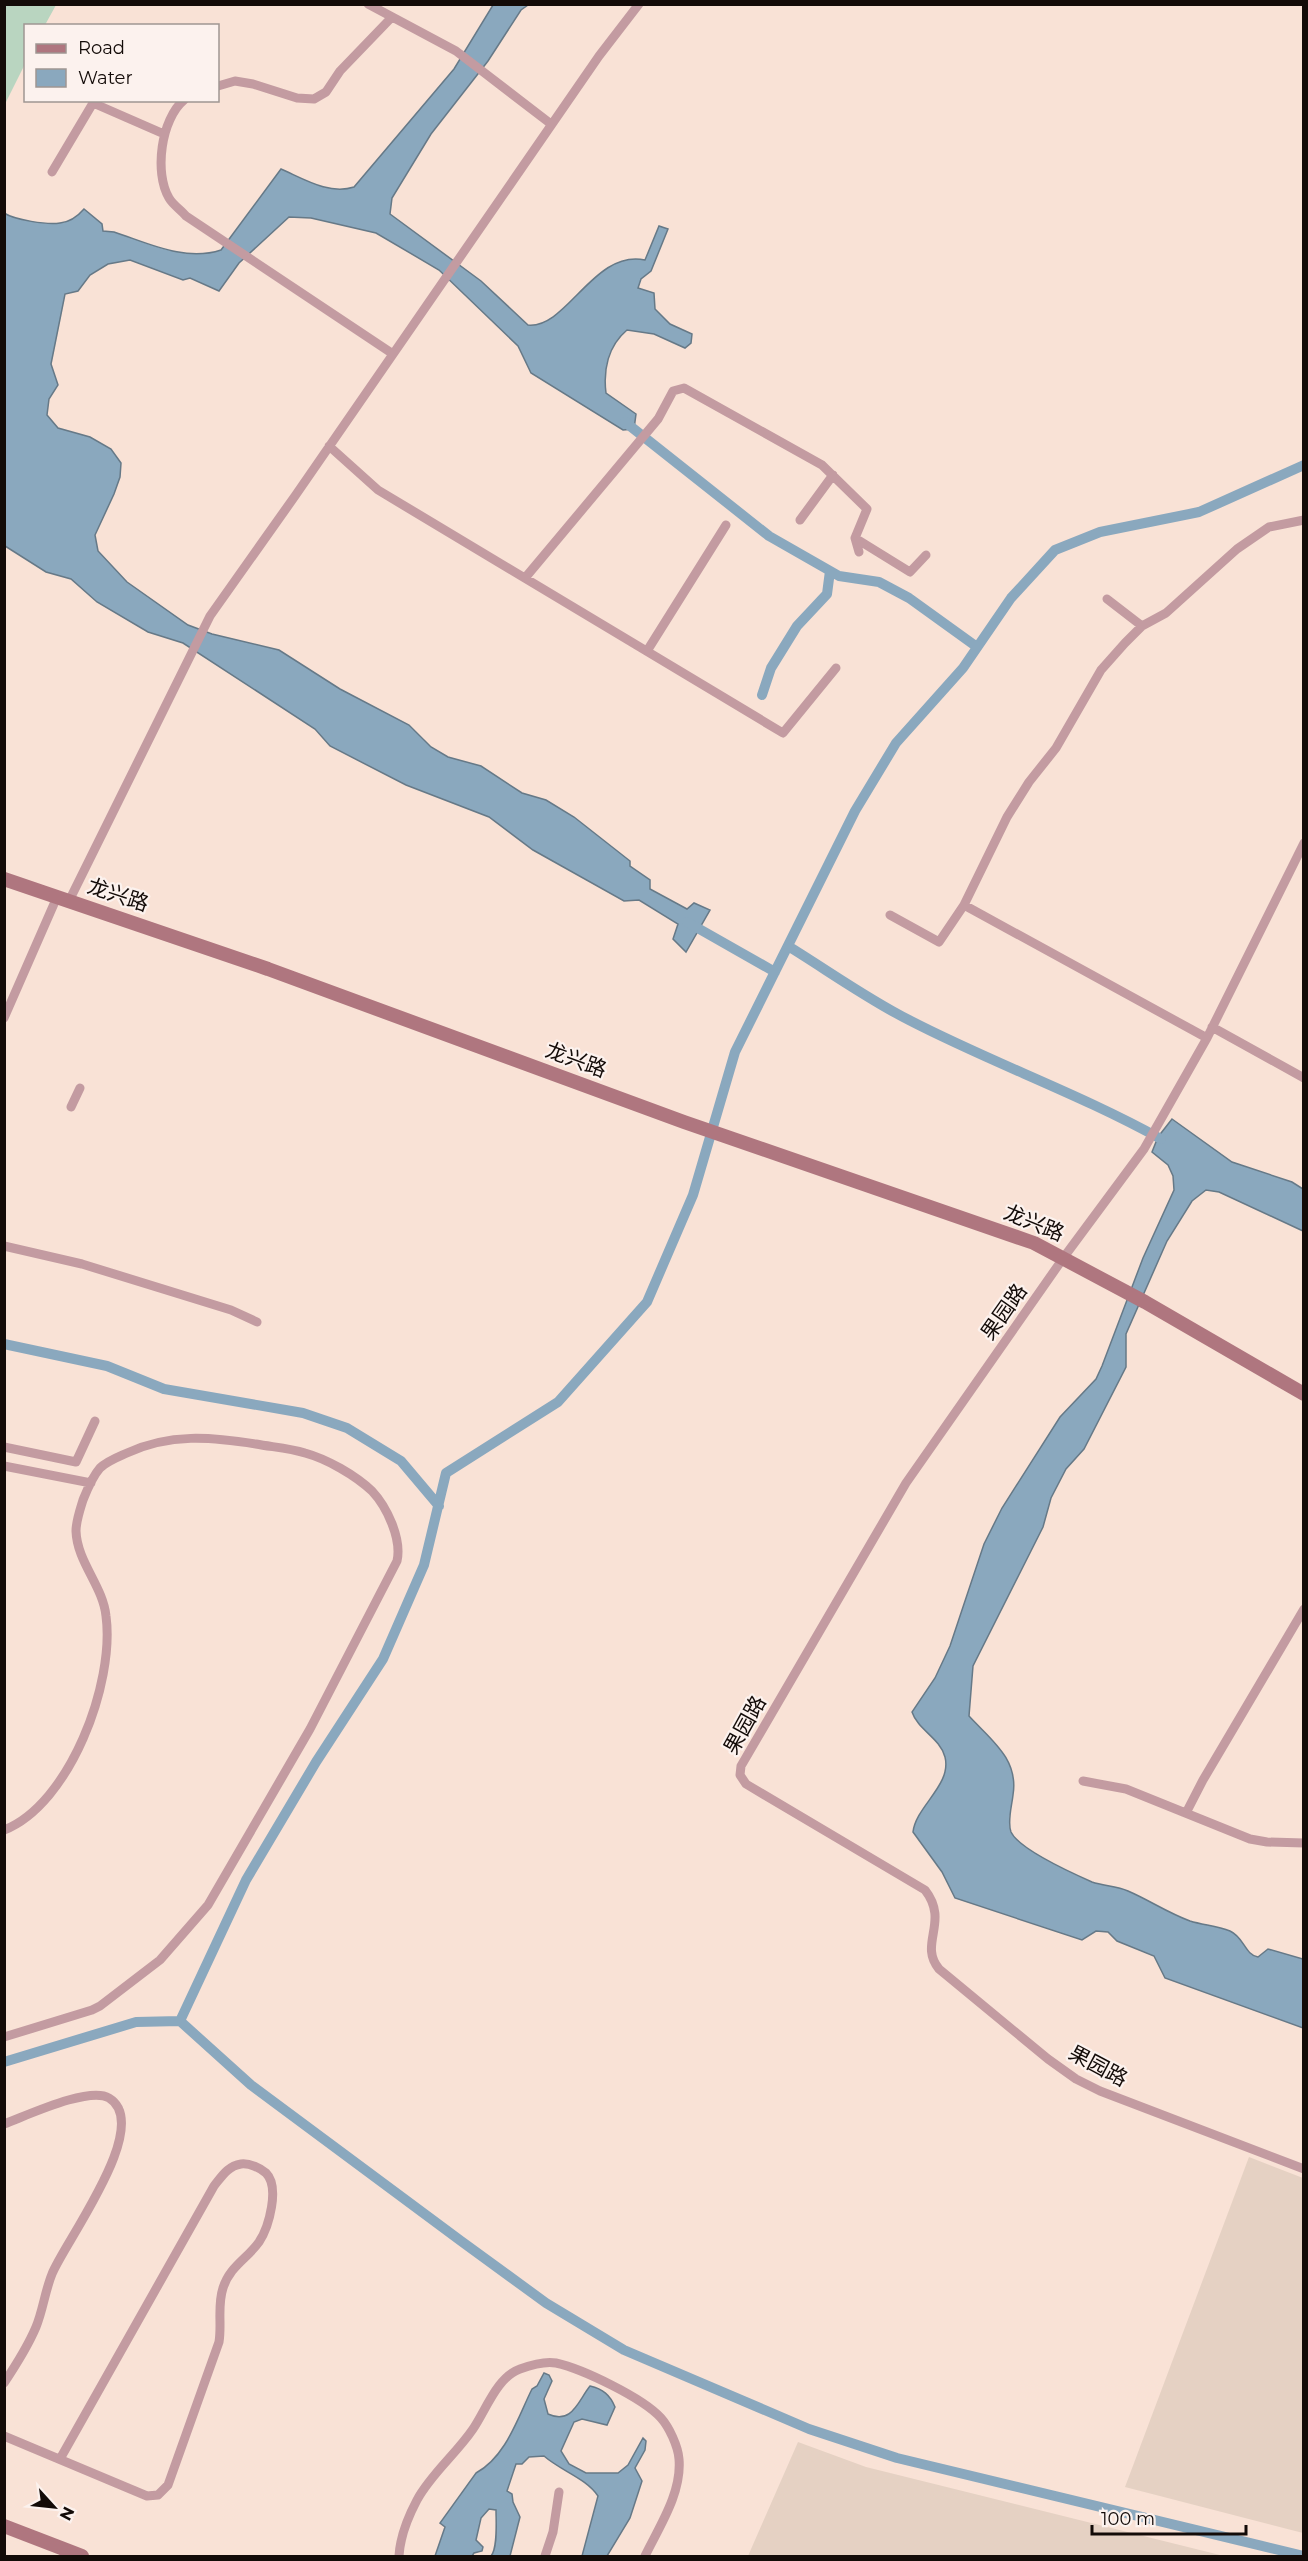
<svg xmlns="http://www.w3.org/2000/svg" width="1308" height="2561" font-family="Montserrat,'Noto Sans SC',sans-serif">
	<style>
		.education { fill: #e5d1c3 }
		.green { fill: #b9d5c0 }
		.water { fill: #8aa8be; stroke: #667987; stroke-width: 1.5 }
		.lines { fill: none; stroke-linecap: round; stroke-linejoin: round }
		.canal { stroke: #8aa8be; stroke-width: 10 }
		.street { stroke: #c39ba1; stroke-width: 9 }
		.secondary { stroke: #af767f; stroke-width: 14 }
		.labels { text-anchor: middle; stroke-width: 4.5; stroke-linejoin: round; paint-order: stroke }
		.street-label { font-size: 21px; fill: #130b08; stroke: #fcf2ee }
	</style>
	<rect width="100%" height="100%" fill="#f9e2d6"/>
	<path class="education" d="M1249 2157 1303 2178V2533L1125 2487Z
		M798 2442 866 2467 1224 2556H748Z"/>
	<path class="green" d="M5 4 56 5 45 25 26 26 25 64 5 104Z"/>
	<path class="water" d="M493 5H528L521 10 488 61 431 134 392 198 390 214 481 281 528 325C567 329 594 249 645 260L659 226 668 229 651 271 641 279 638 288 654 293 655 309 670 324 692 334 691 343 685 348 654 334 627 330C608 346 603 370 606 393L636 414 634 429 623 430 531 373 518 346 439 270 376 233 311 218 289 217 239 263 219 291 190 278 183 280 130 260 108 264 90 275 78 291 65 294 51 364 58 385 49 399 47 415 58 428 90 437 111 449 121 463 120 477 114 494 95 535 98 551 127 582 188 625 212 634 279 650 340 689 409 725 431 747 448 757 481 766 522 793 546 800 574 817 630 861V866L650 880V889L687 909 694 903 710 910 686 952 673 939 678 924 639 900 624 901 533 850 489 817 406 785 330 746 315 729 183 643 148 632 97 602 71 579 46 572 5 546 4 213C15 220 47 225 60 223 70 222 78 216 84 209L102 224 103 231 114 232C148 243 185 262 221 250L281 169C304 179 329 195 354 187L454 69Z
		M1172 1119 1232 1162 1292 1182 1303 1189V1231L1219 1192 1206 1190 1192 1201 1167 1241 1126 1334V1367L1084 1449 1066 1469 1051 1498 1043 1527 973 1666 969 1716C991 1740 1019 1759 1013 1795 1012 1805 1007 1822 1011 1832 1019 1849 1074 1874 1092 1882 1104 1886 1117 1886 1128 1891 1149 1900 1168 1913 1190 1921 1203 1925 1217 1926 1230 1931 1244 1937 1245 1955 1258 1957L1268 1949 1303 1959V2028L1165 1978 1154 1956 1117 1941 1108 1932 1096 1931 1082 1940 955 1898 942 1872 913 1832C916 1806 952 1785 945 1757 940 1738 918 1730 912 1712L935 1678 950 1646 984 1544 1002 1508 1060 1417 1096 1379 1102 1366 1143 1258 1174 1190 1173 1176 1168 1165 1152 1152 1158 1137Z
		M544 2373 549 2375 552 2381 544 2399 548 2414C572 2425 578 2401 590 2386 603 2389 610 2395 615 2407L607 2425 582 2419 574 2422 561 2451 569 2464 586 2473H618L628 2465 643 2438 646 2441 645 2450 635 2468 642 2481 630 2518 607 2556H582L598 2496C586 2478 561 2471 544 2456L529 2457 522 2464H516L507 2491 512 2494 513 2502 520 2517 510 2556H491C498 2548 496 2521 496 2510L489 2509 481 2518 476 2540 483 2547 482 2551 474 2553 472 2556H435L445 2527 440 2523 476 2473C506 2457 518 2417 532 2389L537 2386Z"/>
	<g class="lines">
		<path class="canal" d="M625 422 769 536 839 576 879 582 909 598 977 647
			M762 695 771 668 797 626 827 594 830 571
			M687 922 775 972
			M788 946C827 970 869 1000 909 1020 992 1063 1080 1094 1161 1139
			M4 1344 107 1366 164 1389 303 1413 347 1428 401 1461 439 1506
			M180 2021 246 1880 316 1762 383 1659 424 1565 446 1473 558 1402 647 1302 693 1195 735 1052 855 811 896 743 963 668 1011 598 1055 550 1100 532 1199 512 1304 465
			M4 2062 136 2022 180 2021 251 2085 461 2241 546 2303 624 2350 809 2429 897 2458 1304 2556"/>
		<path class="street" d="M368 4 456 51 551 124
			M218 86 235 81 253 84 297 98 314 99 326 92 340 71 392 17
			M184 100C161 119 154 173 169 198 173 205 181 210 186 216L393 354
			M52 172 93 103 164 134
			M329 446 378 490 783 733 836 668
			M800 520 833 475
			M855 538 910 572 926 555
			M525 578 658 419 673 391 684 388 822 465 867 509 855 538 859 552
			M1107 599 1142 626
			M647 651 726 525
			M1304 843 1207 1038 1144 1149 1064 1257 906 1483 741 1766 740 1775 746 1784 925 1890C950 1922 918 1944 939 1969L1048 2059 1076 2079 1100 2091 1304 2169
			M69 901 210 616 295 496 599 56 639 4
			M890 915 939 942 964 905
			M4 1018 57 897
			M1212 1027 1304 1078
			M1207 1038 964 905 1007 817 1029 782 1056 748 1101 670 1125 643 1142 626 1166 613 1237 549 1269 527 1304 520
			M71 1107 80 1088
			M4 1246 82 1264 231 1310 257 1322
			M4 1447 76 1462 95 1421
			M4 1466 91 1483
			M1083 1781 1126 1789 1250 1839 1267 1842 1304 1843
			M1186 1813 1203 1780 1304 1609
			M4 1830C70 1804 115 1683 106 1616 103 1586 77 1562 76 1531 76 1521 80 1510 83 1500 87 1490 92 1477 100 1468 107 1461 118 1457 127 1453 170 1433 211 1437 256 1444 272 1447 289 1448 305 1453 327 1459 355 1475 372 1491 387 1507 402 1539 397 1561L310 1729 208 1905 160 1960 100 2006 92 2010 4 2037
			M4 2124C26 2116 89 2086 109 2098 154 2125 64 2243 52 2274 45 2291 43 2310 36 2327 28 2346 16 2365 4 2383
			M4 2436 147 2496 158 2495 168 2485 219 2342C222 2324 217 2306 223 2288 230 2266 247 2259 259 2242 269 2227 280 2187 266 2173 260 2168 250 2163 241 2164 228 2166 222 2176 214 2186L60 2459
			M399 2556C400 2538 408 2517 417 2500 431 2474 456 2454 473 2429 486 2410 497 2377 520 2369 531 2365 546 2361 556 2363 583 2369 643 2398 661 2418 669 2427 678 2446 679 2459 682 2493 659 2527 645 2556
			M545 2556 553 2532 559 2492"/>
		<path class="secondary" d="M4 879 268 969 684 1122 1034 1243 1145 1302 1304 1394
			M4 2526 82 2556"/>
	</g>
	<g class="labels">
		<g class="street-label">
			<text transform="translate(118 895) rotate(18)" y="7">龙兴路</text>
			<text transform="translate(576 1060) rotate(20)" y="7">龙兴路</text>
			<text transform="translate(1034 1223) rotate(22)" y="7">龙兴路</text>
			<text transform="translate(1004 1312) rotate(-55)" y="7">果园路</text>
			<text transform="translate(745 1725) rotate(-61)" y="7">果园路</text>
			<text transform="translate(1098 2066) rotate(28)" y="7">果园路</text>
		</g>
	</g>
	<rect width="1308" height="2561" fill="none" stroke="#130b08" stroke-width="12"/>
	<rect x="24" y="24" width="195" height="78" fill="#fcf2ee" stroke="#9f9692" stroke-width="1.5"/>
	<rect x="36" y="44" width="30" height="9" fill="#af767f" stroke="#9f9692" stroke-width="1.5"/>
	<text x="78" y="54" font-size="18" fill="#130b08">Road</text>
	<rect x="36" y="69" width="30" height="18" fill="#8aa8be" stroke="#9f9692" stroke-width="1.5"/>
	<text x="78" y="84" font-size="18" fill="#130b08">Water</text>
	<g transform="translate(54 2507) rotate(117)" stroke="#fcf2ee" stroke-width="4.5" paint-order="stroke">
	<path d="M0-4.5L10 22L0 15L-10 22Z" fill="#130b08"/>
	<text y="-9" font-size="16" font-weight="bold" text-anchor="middle" fill="#130b08">N</text>
	</g>
	<path d="M1092 2525v9h154v-9" fill="none" stroke="#130b08" stroke-width="3"/>
	<text x="1101" y="2525" font-size="18" fill="#130b08" stroke="#fcf2ee" stroke-width="4.5" paint-order="stroke">100 m</text>
</svg>
